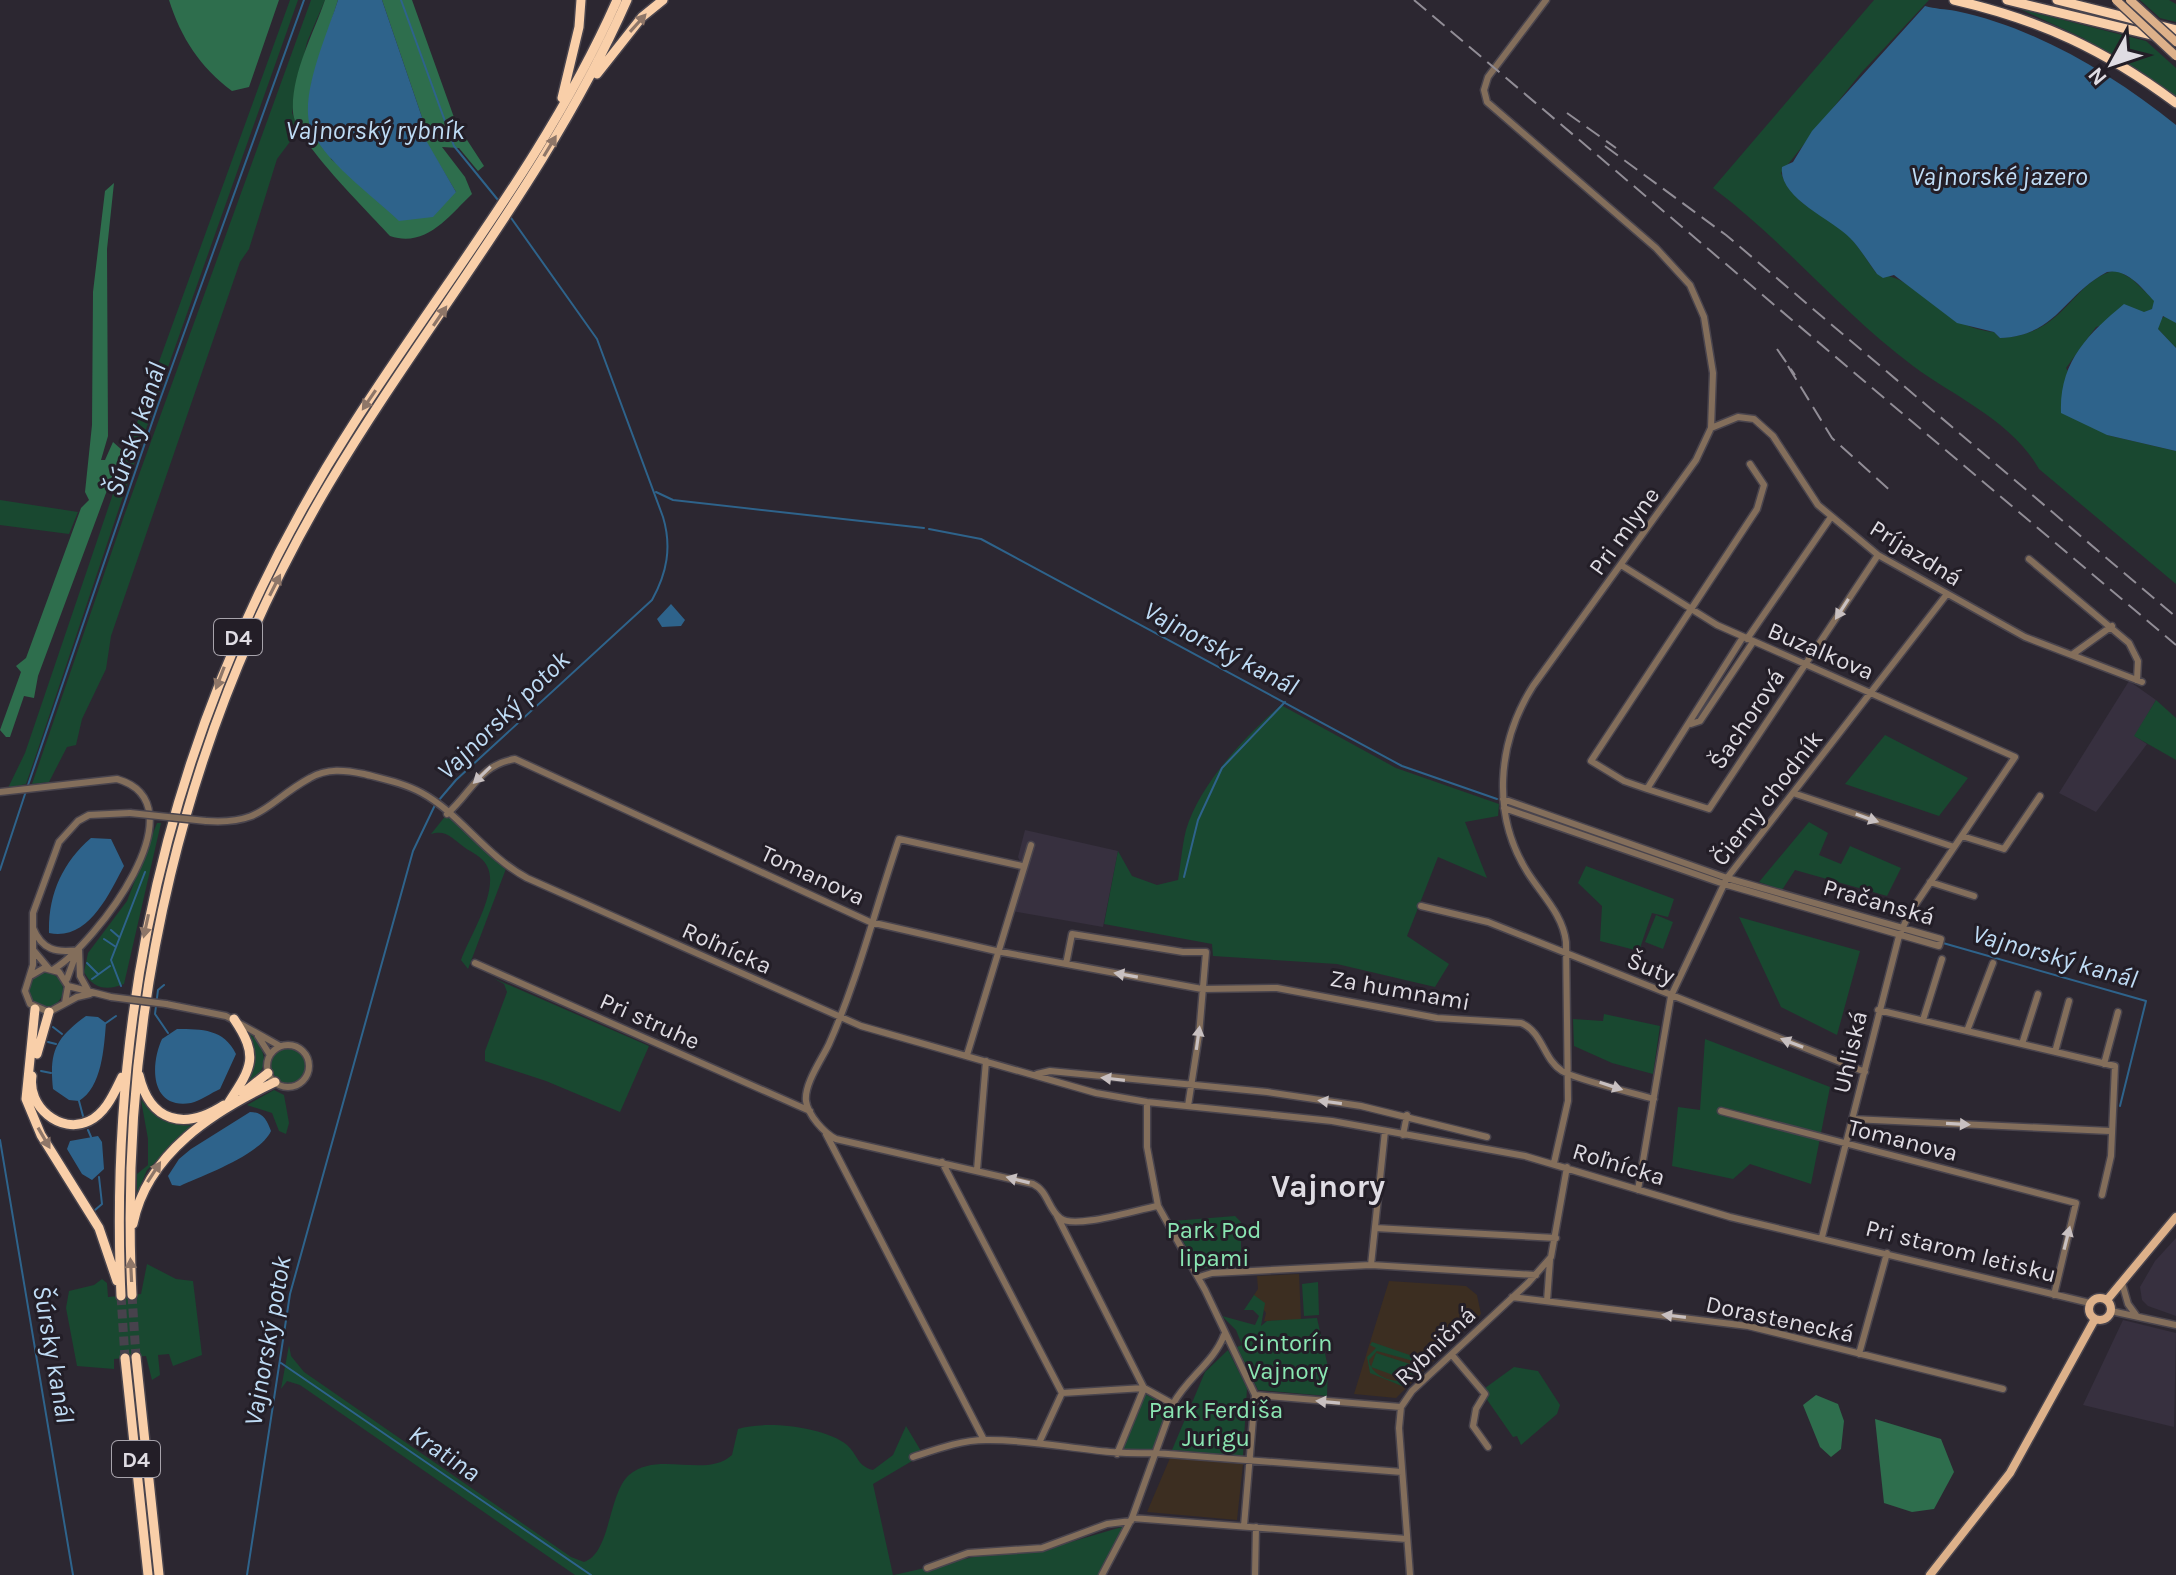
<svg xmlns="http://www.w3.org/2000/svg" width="2176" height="1575" font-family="Karla,sans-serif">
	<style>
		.built { fill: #37303f }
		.education { fill: #3c2e21 }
		.green { fill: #194830; fill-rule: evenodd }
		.forest { fill: #2e6e4d }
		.water { fill: #2e638b }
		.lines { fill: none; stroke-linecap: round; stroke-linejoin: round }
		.stream { stroke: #2e638b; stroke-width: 2 }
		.highway-tunnel { stroke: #47424c; stroke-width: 9; stroke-dasharray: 9 4.5; stroke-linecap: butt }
		.minor-casing { stroke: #49444d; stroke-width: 9 }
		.major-casing { stroke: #49444d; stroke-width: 11 }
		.highway-casing { stroke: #49444d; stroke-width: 12 }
		.minor { stroke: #836e5b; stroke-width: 6 }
		.major { stroke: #ddb18a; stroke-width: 8 }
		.highway { stroke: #f9cfa9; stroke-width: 9 }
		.rail { stroke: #918d96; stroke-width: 2; stroke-dasharray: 16 8; stroke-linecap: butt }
		.minor-bridge-casing { stroke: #49444d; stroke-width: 9; stroke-linecap: butt }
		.major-bridge-casing { stroke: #49444d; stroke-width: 11; stroke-linecap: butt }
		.minor-bridge { stroke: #836e5b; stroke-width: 6 }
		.major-bridge { stroke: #ddb18a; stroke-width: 8 }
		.oneway { fill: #8e7668 }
		.oneway2 { fill: #c8c0c1 }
		.labels { text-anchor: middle; stroke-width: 6; stroke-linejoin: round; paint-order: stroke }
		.shield { fill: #231e27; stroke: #a7a3ab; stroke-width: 2 }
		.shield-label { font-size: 22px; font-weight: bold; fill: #dfdce3 }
		.street-label { font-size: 24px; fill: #dfdce3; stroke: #231e27 }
		.park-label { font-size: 24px; fill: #8ae6b2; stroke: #231e27 }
		.water-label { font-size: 26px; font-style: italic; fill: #bfdcf5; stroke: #231e27 }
		.district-label { font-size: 32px; font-weight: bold; fill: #dfdce3; stroke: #231e27 }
	</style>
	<rect width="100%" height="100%" fill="#2c2731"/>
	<path class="built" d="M2129 681 2156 700 2135 736 2147 744 2096 812 2059 793Z
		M1025 830 1118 851 1103 927 1012 911 1024 870 1018 857Z
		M2176 1238V1316L2148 1306 2142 1300 2140 1287 2155 1261Z
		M2123 1320 2176 1333 2174 1427 2083 1405Z"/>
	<path class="education" d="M1299 1274 1301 1320 1264 1321 1266 1313 1254 1295 1258 1289 1257 1276Z
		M1389 1281 1466 1286 1477 1295 1481 1314 1396 1398 1354 1394Z
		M1170 1458 1243 1464 1237 1520 1147 1512Z"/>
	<path class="green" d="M290 0H298L139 449 36 755 26 784 8 788 25 753 139 417Z
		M311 0H325L307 42 296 91 292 113 296 122 292 139 277 159 249 249 240 262 111 636 106 669 82 719 76 745 67 747 49 782 32 784 124 516Z
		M1874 0H1929L1861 73 1781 173C1793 207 1827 214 1850 237 1860 248 1868 262 1877 274 1921 277 1939 327 1994 332L2000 338C2067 335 2070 281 2116 270L2132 279 2155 301 2152 309 2145 312 2096 327 2066 368 2107 435 2176 451V584L2039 469C2012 421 1955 397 1913 366 1841 312 1784 241 1713 188Z
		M2140 0H2169L2176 4V22L2160 18Z
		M2020 9 2146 41 2176 68V99L2083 38Z
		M2167 315 2176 323V348L2158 329 2159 320Z
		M0 500 78 512 69 534 0 525Z
		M2156 700 2176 718V760L2134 736Z
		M1281 705 1396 768 1499 804 1498 816 1465 822 1487 878 1438 857 1407 936 1449 964 1435 987 1337 964 1213 956 1212 944 1104 924 1118 851 1132 876 1157 885 1178 880C1181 863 1182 846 1186 830 1200 783 1246 736 1281 705Z
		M1885 735 1968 778 1939 816 1845 784Z
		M447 814 507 866 468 969 461 960C469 937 500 890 487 866 482 856 472 853 464 847 453 839 446 829 431 834Z
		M1809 822 1828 833 1819 855 1841 864 1850 846 1901 868 1887 896 1795 870 1782 890 1759 882Z
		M157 823H161L124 984C107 991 93 989 84 972L88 953 127 901Z
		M1586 866 1674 899 1668 917 1652 913 1639 951 1600 941 1602 906 1578 883Z
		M1656 915 1673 922 1663 949 1645 942Z
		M1739 917 1860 951 1837 1035 1781 1007Z
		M29 990a17 17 0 1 1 34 0a17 17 0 1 1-34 0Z
		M493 978 649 1046 620 1112 546 1081 485 1061V1051L507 992 504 984Z
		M1604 1014 1660 1026 1653 1074 1612 1063 1574 1046 1573 1019 1603 1021Z
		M249 1032C268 1052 271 1069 246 1085 254 1066 258 1053 249 1032Z
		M1705 1039 1830 1087 1811 1184 1750 1164 1733 1179 1672 1166 1678 1107 1700 1110Z
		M271 1066a17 17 0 1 1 34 0a17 17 0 1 1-34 0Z
		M274 1090 284 1095 289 1123 286 1134 279 1131 272 1113 247 1105Z
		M141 1100C159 1118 169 1127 195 1125L147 1170 137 1194V1174L148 1165V1139Z
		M1235 1216 1241 1222V1269L1197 1268 1173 1221Z
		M147 1264 176 1279 193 1281 202 1355 173 1366 169 1354 158 1355 160 1375 152 1380 146 1356 114 1359V1369L77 1366 66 1308 69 1291 94 1285 102 1279 107 1283 108 1297 141 1294Z
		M1318 1282 1319 1315 1304 1316 1302 1284Z
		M1254 1295 1265 1303 1261 1326 1267 1321 1317 1318 1328 1367 1327 1396 1258 1390 1237 1347 1242 1345 1236 1330 1222 1316 1255 1325 1259 1316 1253 1310H1244Z
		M1372 1342 1424 1360 1423 1363 1415 1361 1416 1378 1402 1386 1370 1373 1367 1357 1376 1348 1370 1345ZM1377 1351 1410 1360 1413 1365 1376 1353 1371 1367 1407 1380C1393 1384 1370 1375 1369 1360Z
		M289 1345 291 1356 304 1372 571 1557 584 1562C611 1553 608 1494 629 1475 658 1450 706 1479 732 1455L738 1429C765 1420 825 1427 847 1445 858 1455 857 1466 873 1470L893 1455 906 1426 921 1451 911 1455 912 1461 873 1484 893 1575H575L300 1385 287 1381 281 1389Z
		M1228 1350 1247 1388 1243 1456 1172 1450 1205 1372Z
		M1514 1367 1538 1371 1560 1405 1557 1414 1521 1445 1517 1436 1513 1437 1481 1391Z
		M1145 1394 1169 1407 1153 1451H1122Z
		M1125 1526 1099 1575H894L987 1554 1047 1549Z"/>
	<path class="forest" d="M169 0H279L249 87 232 91C200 67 181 38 169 0Z
		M325 0H338L311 85 331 159 363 186 456 192 426 142 427 132 382 0H412L456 123 484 166 478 171 459 148 442 147 465 177 472 194C448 217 426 248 390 236 368 211 294 140 293 112 291 74 313 35 325 0Z
		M114 183 107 249 108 436 101 460H105L113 442 122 450 38 676 34 698 24 696 10 737H6L0 730 21 672 16 666 26 658 81 508 89 500 85 492 92 425 93 292 105 191Z
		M1816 1395 1838 1404 1844 1421 1841 1449 1831 1457 1820 1447 1803 1405Z
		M1875 1419 1941 1439 1954 1472 1934 1509 1912 1512 1884 1503Z"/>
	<path class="water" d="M338 0H382L427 132V142L456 192 433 217 399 221C374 197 320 158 310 126 300 93 328 32 338 0Z
		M1925 6C1935 9 1945 9 1956 11 2037 28 2112 74 2176 125V323L2163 316 2158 329 2176 348V451L2107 435 2061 413C2059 362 2088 334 2124 304L2144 312 2152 309 2154 301C2142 288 2127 268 2107 272 2063 295 2058 335 2000 338L1994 332 1957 323 1894 275 1883 278 1877 274C1868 262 1860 248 1850 238 1832 219 1778 198 1782 167L1793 162 1812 131Z
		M671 604 685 620 681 626 662 627 657 619Z
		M91 838 111 839 124 866C108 896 88 941 49 933 48 895 62 863 91 838Z
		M86 1016 98 1017 106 1023C104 1048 102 1087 79 1101L69 1100 53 1089C49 1051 56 1038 86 1016Z
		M177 1029C202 1029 224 1029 236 1054L220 1089C211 1093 200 1101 191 1103 150 1110 150 1065 162 1039Z
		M250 1112C263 1112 267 1120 271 1131 260 1155 204 1175 180 1186L172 1185 168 1176 179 1159 191 1149Z
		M98 1136 102 1142 104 1169 92 1180 82 1174 67 1149 70 1141Z"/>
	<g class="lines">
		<path class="stream" d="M401 0 454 146 498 200
			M656 492 673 500 924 528
			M929 529 981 539 1402 766 1497 799
			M28 785 157 408 304 0
			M439 800 456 780 652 600C667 573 672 547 663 517L597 339 509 215
			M0 870 26 791
			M1184 877 1198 820 1222 768 1285 702
			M111 930 119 937
			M1906 933 1937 942
			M104 939 116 947
			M1943 943 2146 1001 2120 1106
			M87 963 98 974
			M92 979 110 966
			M164 985 158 990 155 1014 168 1033
			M121 986 111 960 145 872
			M106 1023 116 1016
			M53 1027 62 1034
			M48 1042 56 1044
			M41 1071 51 1073
			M79 1101 83 1116
			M88 1130 91 1137
			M0 1140 73 1575
			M95 1210 102 1204 99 1177
			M281 1363 591 1575
			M247 1575 290 1294 413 851 435 805"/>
		<path class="highway-tunnel" d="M132 1295 136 1357
			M121 1296 125 1358"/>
		<g class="minor-casing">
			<path id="minor" d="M1546 0 1488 77 1484 90 1487 102 1656 248 1690 285 1704 317 1713 373 1711 428 1696 460 1533 686C1497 743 1491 815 1528 873 1542 895 1563 915 1566 942L1568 1101 1554 1163
				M1711 428 1738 417 1754 419 1773 436 1818 505 1878 555 2025 637 2142 682
				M2029 559 2129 643 2138 661 2137 680
				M1621 565 1717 625 2015 757 1909 914 1899 936 1822 1237
				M1743 637 1647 789 1624 781 1591 761 1757 509 1764 485 1750 464
				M1747 639 1831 517
				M2073 654 2112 626
				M1691 724 1700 721 1753 642
				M1647 789 1709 809 1878 555
				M0 792 117 779C204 804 95 944 54 969
				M1793 793 1954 847
				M1503 799 1727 878 1941 939 1939 946 1724 884 1504 808
				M447 814C472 792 479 765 515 759L870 922 996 951 1202 989 1277 988 1437 1018 1521 1023C1543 1032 1543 1059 1562 1071 1577 1080 1634 1093 1654 1099
				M206 821C264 825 266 802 310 778 327 768 345 770 364 774 383 779 404 783 422 793 459 813 486 856 527 878L861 1026 1096 1093 1147 1102 1332 1121 1525 1156 1730 1217 2090 1303
				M1962 836 2004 849 2040 796
				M1022 866 899 839C876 906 858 979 829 1044 822 1059 804 1084 806 1101 808 1115 824 1133 836 1139L1033 1184C1048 1191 1048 1209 1060 1218 1074 1230 1138 1209 1158 1206
				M1930 882 1974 896
				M1421 906 1488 922 1865 1072
				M33 928C42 950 56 953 78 950
				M79 950 80 976 90 994
				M34 951 49 969
				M475 963 810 1111
				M1066 964 1072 934 1183 952H1206L1199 1035 1188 1106
				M32 975 44 968 59 972 68 986 65 1003
				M67 979 75 957
				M68 986 111 997
				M90 994 77 997 49 1012 30 1004 25 991 33 965V913L59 842 78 821 89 815 130 813
				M166 1004 226 1016 280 1046
				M1878 1010 2115 1066 2111 1156 2102 1195
				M1923 1020 1942 959
				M1967 1031 1993 963
				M258 1036 270 1055
				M2022 1044 2038 994
				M267 1066a21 21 0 1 1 42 0a21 21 0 1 1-42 0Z
				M2055 1052 2069 1001
				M967 1055 1031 845
				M2104 1064 2118 1012
				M1037 1074 1050 1071 1267 1092 1361 1106 1487 1137
				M1147 1102V1147L1158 1206 1205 1290 1255 1395 1244 1526
				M1721 1111 2076 1203 2054 1295
				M1852 1119 2110 1131
				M826 1134 984 1440
				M1403 1135 1407 1115
				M942 1162 1062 1393 1144 1388 1173 1404
				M977 1170 986 1061
				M1638 1190 1671 996 1727 878 1947 594
				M1057 1216 1144 1388 1117 1454
				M1375 1228 1556 1238
				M1371 1265 1385 1131
				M1199 1277 1212 1273 1371 1265 1536 1275
				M2122 1283 2128 1304 2136 1315
				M1512 1297 1748 1326 2003 1389
				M1547 1301 1550 1260
				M2111 1311 2176 1325
				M1859 1354 1887 1253
				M1452 1355 1485 1394 1476 1409 1473 1426 1488 1447
				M1255 1395 1401 1407
				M1039 1443 1062 1393
				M913 1457C937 1449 961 1440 986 1440 1043 1439 1098 1456 1155 1453L1402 1472
				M1132 1518 1407 1539
				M927 1568 968 1553 1042 1548 1107 1524 1131 1521
				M1102 1575 1132 1518 1173 1404C1187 1378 1214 1362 1224 1335
				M1255 1575 1256 1527
				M1410 1575 1399 1428 1401 1407 1412 1391 1528 1283 1551 1257 1567 1167"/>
		</g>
		<g class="major-casing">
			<path id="major" d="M2089 1309a11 11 0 1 1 22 0a11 11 0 1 1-22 0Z
				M2107 1300 2176 1217
				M1930 1575 2010 1473 2095 1319"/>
		</g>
		<g class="highway-casing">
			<path id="highway" d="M1954 0C2041 20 2105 50 2176 103
				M2007 0 2176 41
				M2057 0 2176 30
				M597 74 642 17 663 0
				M562 98 579 27 581 0
				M35 1009 26 1099 41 1135 99 1228 117 1281
				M37 1054 49 1012
				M139 1075C150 1122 184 1131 224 1105
				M32 1076C27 1106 60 1135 89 1121 106 1113 114 1093 122 1077
				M243 1093 268 1073
				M229 1102C252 1067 259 1056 234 1019
				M133 1224C147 1153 214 1111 275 1082
				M132 1295C118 1010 183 730 329 484 426 321 550 175 627 0
				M121 1296C107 979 182 690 354 423 443 284 550 152 617 0
				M136 1357 159 1575
				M125 1358 148 1575"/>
		</g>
		<use href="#minor" class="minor"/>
		<use href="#major" class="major"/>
		<use href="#highway" class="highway"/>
		<path class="rail" d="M1414 0 2176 645
			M1567 113 1616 148
			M1605 146 1726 235 2176 617
			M1777 349 1795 375
			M1788 366 1832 438 1893 493"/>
		<g class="minor-bridge-casing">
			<path id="minor-bridge" d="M130 813 206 821
				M111 997 166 1004"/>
		</g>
		<g class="major-bridge-casing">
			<path id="major-bridge" d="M2116 0 2176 56
				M2130 0 2176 42"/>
		</g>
		<use href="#minor-bridge" class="minor-bridge"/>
		<use href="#major-bridge" class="major-bridge"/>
	</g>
	<defs><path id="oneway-solid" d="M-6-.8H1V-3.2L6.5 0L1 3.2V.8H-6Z" transform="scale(2)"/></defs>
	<g class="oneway">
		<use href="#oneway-solid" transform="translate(638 23) rotate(-48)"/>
		<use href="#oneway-solid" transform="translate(550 146) rotate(-59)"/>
		<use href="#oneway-solid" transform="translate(440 316) rotate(-56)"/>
		<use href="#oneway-solid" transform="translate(369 400) rotate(124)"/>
		<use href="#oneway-solid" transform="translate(275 585) rotate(-63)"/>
		<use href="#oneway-solid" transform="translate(220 678) rotate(111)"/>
		<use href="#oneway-solid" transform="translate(146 926) rotate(102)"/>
		<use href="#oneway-solid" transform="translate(44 1138) rotate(60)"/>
		<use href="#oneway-solid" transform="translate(154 1172) rotate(-57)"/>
		<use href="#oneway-solid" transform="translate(131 1270) rotate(-93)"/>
	</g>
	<g class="oneway2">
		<use href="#oneway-solid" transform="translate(1842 609) rotate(123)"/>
		<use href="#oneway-solid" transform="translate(482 775) rotate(136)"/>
		<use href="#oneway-solid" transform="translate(1867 818) rotate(19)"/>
		<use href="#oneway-solid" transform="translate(1126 975) rotate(-170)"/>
		<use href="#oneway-solid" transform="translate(1198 1038) rotate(-82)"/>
		<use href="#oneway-solid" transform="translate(1792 1043) rotate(-159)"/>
		<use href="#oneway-solid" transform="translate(1113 1079) rotate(-173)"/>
		<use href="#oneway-solid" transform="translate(1611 1086) rotate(18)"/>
		<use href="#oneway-solid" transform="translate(1330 1102) rotate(-172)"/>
		<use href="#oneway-solid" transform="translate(1958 1124) rotate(3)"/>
		<use href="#oneway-solid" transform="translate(1018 1180) rotate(-166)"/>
		<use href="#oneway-solid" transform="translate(2067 1238) rotate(-76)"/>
		<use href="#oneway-solid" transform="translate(1674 1316) rotate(-173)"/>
		<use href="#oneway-solid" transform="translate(1328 1402) rotate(-175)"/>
	</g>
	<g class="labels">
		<g class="shield">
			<rect x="214" y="619" width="48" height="36" rx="6"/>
			<rect x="112" y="1441" width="48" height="36" rx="6"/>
		</g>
		<g class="shield-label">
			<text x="238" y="645">D4</text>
			<text x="136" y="1467">D4</text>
		</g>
		<g class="street-label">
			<text transform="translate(1624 531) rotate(-54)" y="8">Pri mlyne</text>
			<text transform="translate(1916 553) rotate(32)" y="8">Príjazdná</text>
			<text transform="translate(1821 651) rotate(23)" y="8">Buzalkova</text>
			<text transform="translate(1747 719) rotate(-56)" y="8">Šachorová</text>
			<text transform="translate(1767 798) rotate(-52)" y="8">Čierny chodník</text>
			<text transform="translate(813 875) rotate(25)" y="8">Tomanova</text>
			<text transform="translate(1879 902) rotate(16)" y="8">Pračanská</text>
			<text transform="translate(727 948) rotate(24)" y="8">Roľnícka</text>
			<text transform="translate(1651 968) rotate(22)" y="8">Šuty</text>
			<text transform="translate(1400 990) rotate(10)" y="8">Za humnami</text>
			<text transform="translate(650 1021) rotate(24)" y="8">Pri struhe</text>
			<text transform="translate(1850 1052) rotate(-77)" y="8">Uhliská</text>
			<text transform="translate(1903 1140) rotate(14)" y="8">Tomanova</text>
			<text transform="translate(1619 1164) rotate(17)" y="8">Roľnícka</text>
			<text transform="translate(1961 1251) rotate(14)" y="8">Pri starom letisku</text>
			<text transform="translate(1780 1319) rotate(12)" y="8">Dorastenecká</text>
			<text transform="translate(1435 1346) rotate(-44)" y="8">Rybničná</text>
		</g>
		<g class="park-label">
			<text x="1214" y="1238">Park Pod<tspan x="1214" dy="28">lipami</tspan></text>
			<text x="1288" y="1351">Cintorín<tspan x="1288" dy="28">Vajnory</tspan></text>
			<text x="1216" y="1418">Park Ferdiša<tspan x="1216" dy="28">Jurigu</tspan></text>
		</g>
		<g class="water-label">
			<text x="375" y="139">Vajnorský rybník</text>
			<text x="1999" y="185">Vajnorské jazero</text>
			<text transform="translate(135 429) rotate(-71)" y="9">Šúrsky kanál</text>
			<text transform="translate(1221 648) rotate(28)" y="9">Vajnorský kanál</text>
			<text transform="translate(503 715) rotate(-44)" y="9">Vajnorský potok</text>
			<text transform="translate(2055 956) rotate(16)" y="9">Vajnorský kanál</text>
			<text transform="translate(267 1341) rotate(-80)" y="9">Vajnorský potok</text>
			<text transform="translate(54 1354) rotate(80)" y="9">Šúrsky kanál</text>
			<text transform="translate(445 1453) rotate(34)" y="9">Kratina</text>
		</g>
		<g class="district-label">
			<text x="1328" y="1197">Vajnory</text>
		</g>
	</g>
	<g transform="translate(2112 64) rotate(230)" stroke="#231e27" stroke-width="6" paint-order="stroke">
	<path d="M0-6L14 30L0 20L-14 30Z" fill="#dfdce3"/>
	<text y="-12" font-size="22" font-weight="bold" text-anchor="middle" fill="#dfdce3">N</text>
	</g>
</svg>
